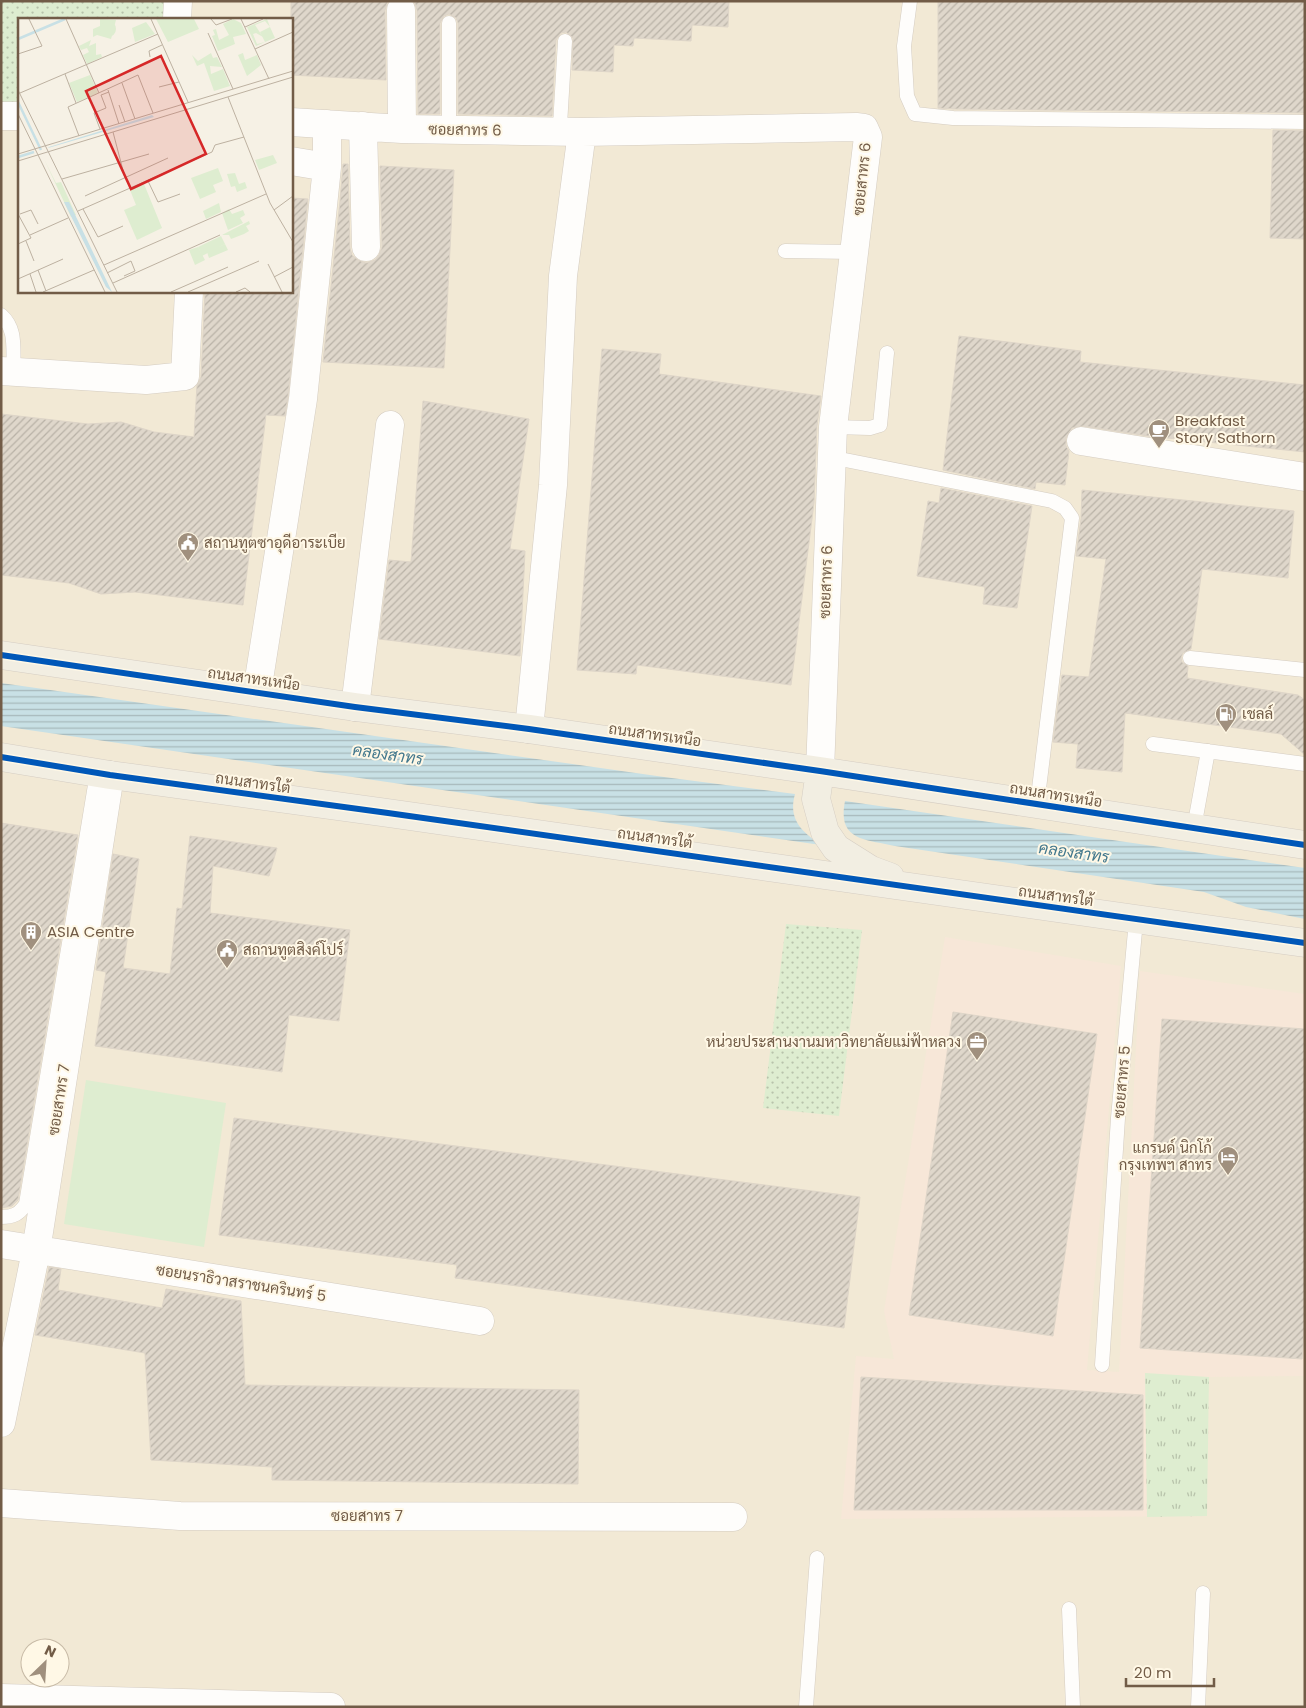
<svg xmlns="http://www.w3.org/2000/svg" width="1306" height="1708" font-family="Poppins,Sarabun,sans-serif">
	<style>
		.residential { fill: #f2e9d5; fill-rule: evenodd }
		.commercial { fill: #f7e7d8 }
		.grass { fill: url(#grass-tufts) }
		.park { fill: url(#park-dots) }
		.pitch { fill: #deedd0 }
		.water { fill: url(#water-rules) }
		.building { fill: url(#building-hatch); stroke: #ded5c8 }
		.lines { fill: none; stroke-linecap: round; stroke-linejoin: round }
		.service-casing { stroke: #d4ccc1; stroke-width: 15 }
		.minor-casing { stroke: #d4ccc1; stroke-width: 29 }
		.primary-casing { stroke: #d5cdc3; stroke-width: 29 }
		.service { stroke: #fefdfb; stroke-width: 14 }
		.minor { stroke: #fefdfb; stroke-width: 28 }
		.primary { stroke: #f2eee2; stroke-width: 28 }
		.cycleway-casing { stroke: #fff8e6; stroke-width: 9 }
		.cycleway { stroke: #0057b8; stroke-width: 6 }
		.labels { text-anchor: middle; stroke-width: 4; stroke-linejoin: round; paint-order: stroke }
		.street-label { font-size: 15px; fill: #725c47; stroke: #fff8e6 }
		.poi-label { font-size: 15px; fill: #725c47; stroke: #fff8e6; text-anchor: start }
		.water-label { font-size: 16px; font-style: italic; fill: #43788d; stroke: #fff8e6 }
		.inset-river { fill: none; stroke: #c8e0e5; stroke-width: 2.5 }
		.inset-road { fill: none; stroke: #bdb1a1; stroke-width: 1 }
		.view { fill: #d62828; fill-opacity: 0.15; stroke: #d62828; stroke-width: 2.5 }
		.inset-edge { fill: none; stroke: #725c47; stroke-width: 2.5 }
	</style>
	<defs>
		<pattern id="grass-tufts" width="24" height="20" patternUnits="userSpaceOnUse" patternTransform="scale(1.25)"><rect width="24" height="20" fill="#deedd0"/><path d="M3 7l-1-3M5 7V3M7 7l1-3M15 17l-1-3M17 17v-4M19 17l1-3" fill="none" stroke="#b8c3ab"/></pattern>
		<pattern id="park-dots" width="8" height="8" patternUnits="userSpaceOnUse" patternTransform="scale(1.25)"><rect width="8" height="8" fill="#deedd0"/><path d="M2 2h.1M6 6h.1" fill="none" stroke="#b8c3ab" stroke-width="1.8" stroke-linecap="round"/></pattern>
		<pattern id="water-rules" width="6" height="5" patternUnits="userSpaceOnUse" patternTransform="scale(1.25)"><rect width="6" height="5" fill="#c8e0e5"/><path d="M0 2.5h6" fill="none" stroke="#a7b9bb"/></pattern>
		<pattern id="building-hatch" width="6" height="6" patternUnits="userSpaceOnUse" patternTransform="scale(1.25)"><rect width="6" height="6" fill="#dfd7cb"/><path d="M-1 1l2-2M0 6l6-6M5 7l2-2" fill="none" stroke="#b9b2a7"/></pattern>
	</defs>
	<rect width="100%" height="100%" fill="#f6f1e5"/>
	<path class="residential" d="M1 1H1305V1707H1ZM19 19H291V291H19ZM30 1648H60V1678H30Z"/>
	<path class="commercial" d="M945 937 1121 966 1087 1370 1119 1372 1140 971 1305 994V1376L1209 1377 1207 1516 841 1519 856 1356 894 1359 884 1311Z"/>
	<path class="grass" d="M1145 1373 1209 1377 1207 1516 1147 1517Z"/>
	<path class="park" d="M1 1H168V19H19V107H1Z
		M786 924 862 930 839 1116 763 1108Z"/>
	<path class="pitch" d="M86 1080 226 1103 204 1247 64 1224Z"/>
	<path class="water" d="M1 683 664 777 795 794C788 819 801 831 821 845L1 726Z
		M845 801 1305 868V919L1246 907 1204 892 895 846C865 839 837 841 845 801Z"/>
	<path class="building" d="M291 1H388L385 10 386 80 291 75Z
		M414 1H729L728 27 692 25 691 41 634 38 633 46 614 45 613 72 572 70 573 38 566 32 561 33 556 40 552 116 458 114V23L456 18 449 14 444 16 440 23V114H418L417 10Z
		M938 1H1305V113L954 109 938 108Z
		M1273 130 1305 131V239L1270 238Z
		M343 164H348L350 248 352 255 358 260 366 263 375 260 379 255 382 247 380 166 454 170 444 368 323 362 340 201Z
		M291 198 308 199 288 397 285 416 266 415 243 605 135 592 101 594 69 583 1 575V414L88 424 121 422 154 432 194 437 197 385 201 377 205 291H291Z
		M959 336 1081 351 1080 362 1305 385V452L1148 436 1083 426 1072 428 1066 438V446L1069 451 1065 485 1036 482 1035 489 943 470Z
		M602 349 661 354 659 374 821 396 817 426 814 503 791 685 637 665 636 674 577 670Z
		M423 401 529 419 510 549 525 551 520 656 379 639 389 560 411 562Z
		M941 488 1032 506 1017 608 983 604 985 587 917 576 928 501 939 503Z
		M1082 490 1294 511 1288 578 1202 569 1191 649 1183 653 1181 658 1182 662 1188 666 1187 678 1298 695 1305 700V755L1281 734 1125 713 1122 772 1076 768 1078 744 1053 742 1062 675 1089 677 1106 559 1076 556 1081 519Z
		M1 823 78 835 18 1200 12 1206 1 1208Z
		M190 836 277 848 269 876 213 866 210 913 350 930 339 1021 289 1015 282 1072 95 1046 106 972 96 970 113 854 139 859 123 968 170 974 177 908 182 909Z
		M953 1012 1097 1034 1053 1336 909 1315Z
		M1162 1019 1305 1029V1322L1302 1359 1140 1348Z
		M234 1118 860 1197 844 1328 455 1278 457 1265 219 1235Z
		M49 1267 61 1269 58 1290 162 1308 166 1289 241 1301 245 1385 579 1390 578 1484 272 1480V1467L151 1460 145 1353 35 1335Z
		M861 1377 1143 1395V1510H854Z"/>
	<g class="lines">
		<g class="service-casing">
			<path id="service" d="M910 1 904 46 907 96 915 114 953 118 1305 122
				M449 23V129
				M564 131 560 125 565 41
				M785 251 854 252
				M1 315C18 330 12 351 14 372
				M833 427 870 428 880 425 887 353
				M830 457 1052 501 1065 508 1072 518 1037 805
				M1190 658 1305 670
				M1153 744 1305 764
				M1194 828 1208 751
				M1 1217C14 1217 19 1214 26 1204L97 773
				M1102 1365 1118 1118 1136 920
				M1069 1609 1073 1707
				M806 1707 817 1558
				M1198 1707 1203 1593"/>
		</g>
		<g class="minor-casing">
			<path id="minor" d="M401 10 402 129
				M177 19 178 1
				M1 116H19
				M291 122 402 129 582 132 856 127 864 128 868 137 833 427 820 771
				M363 126 366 247
				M291 161 327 167
				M1 371 146 380 185 376 189 291
				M1081 441 1305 477
				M257 692 303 399 327 167V124
				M355 707 390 425
				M529 729 553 485 563 276 582 132
				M1 1244 480 1321
				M1 1423 36 1251 110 775
				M1 1503 180 1516 733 1517
				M1 1698 331 1707"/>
		</g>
		<g class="primary-casing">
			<path id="primary" d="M1 655 355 707 529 729 820 771 1305 845
				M1 757 110 775 388 813 1305 943
				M820 771 816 799 825 832 836 848 871 870 890 877"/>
		</g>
		<use href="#service" class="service"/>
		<use href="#minor" class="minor"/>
		<use href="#primary" class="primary"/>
		<g class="cycleway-casing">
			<path id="cycleway" d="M1 655 355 707 529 729 820 771 1305 845
				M1 757 110 775 388 813 1305 943"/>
		</g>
		<use href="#cycleway" class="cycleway"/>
	</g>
	<defs>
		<g id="cafe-pin" transform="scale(1.125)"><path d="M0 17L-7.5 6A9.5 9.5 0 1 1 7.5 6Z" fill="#a0907e" stroke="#fff8e6"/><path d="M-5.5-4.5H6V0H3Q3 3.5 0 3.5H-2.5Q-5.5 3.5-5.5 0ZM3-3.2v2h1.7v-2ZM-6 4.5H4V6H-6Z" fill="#fff"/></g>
		<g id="civic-pin" transform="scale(1.125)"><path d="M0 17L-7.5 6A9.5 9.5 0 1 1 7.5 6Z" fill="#a0907e" stroke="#fff8e6"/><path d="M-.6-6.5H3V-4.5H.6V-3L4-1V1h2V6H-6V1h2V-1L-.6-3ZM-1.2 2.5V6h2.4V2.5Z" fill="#fff"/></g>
		<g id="fuel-pin" transform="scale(1.125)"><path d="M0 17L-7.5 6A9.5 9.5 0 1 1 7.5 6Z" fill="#a0907e" stroke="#fff8e6"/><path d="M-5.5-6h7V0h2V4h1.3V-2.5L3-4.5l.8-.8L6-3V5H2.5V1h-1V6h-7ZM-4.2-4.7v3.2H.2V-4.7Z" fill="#fff"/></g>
		<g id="building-pin" transform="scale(1.125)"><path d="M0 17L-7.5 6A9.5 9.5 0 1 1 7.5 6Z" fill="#a0907e" stroke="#fff8e6"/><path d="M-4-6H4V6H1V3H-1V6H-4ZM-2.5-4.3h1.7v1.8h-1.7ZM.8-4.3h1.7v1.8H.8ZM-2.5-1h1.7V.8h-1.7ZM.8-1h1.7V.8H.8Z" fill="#fff"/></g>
		<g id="office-pin" transform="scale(1.125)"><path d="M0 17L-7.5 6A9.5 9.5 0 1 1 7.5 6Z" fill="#a0907e" stroke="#fff8e6"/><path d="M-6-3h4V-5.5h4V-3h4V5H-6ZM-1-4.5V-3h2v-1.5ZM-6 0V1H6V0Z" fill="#fff"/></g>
		<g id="hotel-pin" transform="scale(1.125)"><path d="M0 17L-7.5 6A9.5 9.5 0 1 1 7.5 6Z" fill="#a0907e" stroke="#fff8e6"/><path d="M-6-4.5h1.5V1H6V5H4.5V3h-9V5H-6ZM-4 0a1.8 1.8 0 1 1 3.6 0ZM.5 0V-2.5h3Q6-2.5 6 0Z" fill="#fff"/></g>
	</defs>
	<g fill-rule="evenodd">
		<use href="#cafe-pin" x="1159" y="430"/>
		<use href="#civic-pin" x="188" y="543"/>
		<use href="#fuel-pin" x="1226" y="714"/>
		<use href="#building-pin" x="31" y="932"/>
		<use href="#civic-pin" x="227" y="950"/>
		<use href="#office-pin" x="977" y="1042"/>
		<use href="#hotel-pin" x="1228" y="1157"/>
	</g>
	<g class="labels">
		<g class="street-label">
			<text transform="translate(465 130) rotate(1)" y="5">ซอยสาทร 6</text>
			<text transform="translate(862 179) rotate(-84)" y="5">ซอยสาทร 6</text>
			<text transform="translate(826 582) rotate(-88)" y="5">ซอยสาทร 6</text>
			<text transform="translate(254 679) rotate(8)" y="5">ถนนสาทรเหนือ</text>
			<text transform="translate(655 735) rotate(8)" y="5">ถนนสาทรเหนือ</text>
			<text transform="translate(253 783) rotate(8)" y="5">ถนนสาทรใต้</text>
			<text transform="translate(1056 795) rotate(9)" y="5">ถนนสาทรเหนือ</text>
			<text transform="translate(655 838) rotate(8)" y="5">ถนนสาทรใต้</text>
			<text transform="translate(1056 896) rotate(8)" y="5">ถนนสาทรใต้</text>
			<text transform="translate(1122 1082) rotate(-85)" y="5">ซอยสาทร 5</text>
			<text transform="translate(59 1100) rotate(-81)" y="5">ซอยสาทร 7</text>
			<text transform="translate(241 1283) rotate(9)" y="5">ซอยนราธิวาสราชนครินทร์ 5</text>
			<text x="367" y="1521">ซอยสาทร 7</text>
		</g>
		<g class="poi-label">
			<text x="1175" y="426">Breakfast<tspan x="1175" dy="17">Story Sathorn</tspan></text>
			<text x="204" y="548">สถานทูตซาอุดีอาระเบีย</text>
			<text x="1242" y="719">เชลล์</text>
			<text x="47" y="937">ASIA Centre</text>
			<text x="243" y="955">สถานทูตสิงค์โปร์</text>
			<text x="961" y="1047" text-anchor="end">หน่วยประสานงานมหาวิทยาลัยแม่ฟ้าหลวง</text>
			<text x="1212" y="1153" text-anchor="end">แกรนด์ นิกโก้<tspan x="1212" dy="17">กรุงเทพฯ สาทร</tspan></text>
		</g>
		<g class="water-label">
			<text transform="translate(388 754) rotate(8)" y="6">คลองสาทร</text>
			<text transform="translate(1074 852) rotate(8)" y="6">คลองสาทร</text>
		</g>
	</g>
	<g transform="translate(18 18)">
		<rect width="275" height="275" fill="#f6f1e5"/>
		<path d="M82 1 98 2 93 21 79 17 75 19V11L82 8ZM252 9 257 20 247 24 242 14ZM200 150 205 163 195 167 198 174 182 181 173 160ZM201 185 203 194 188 201 185 193ZM211 191 214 196 225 192 227 197 222 200 225 205 210 212 204 195ZM231 203 232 206 228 208 231 213 226 216 213 221 211 217H204ZM207 226 210 232 191 240 189 234ZM180 229 187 242 177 247 171 232Z" fill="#deedd0"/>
		<path d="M138 1H176L181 11 150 24ZM215 1 223 5 228 16 215 19 217 26 200 33 194 18 197 17 195 12 198 11 201 22 211 17 205 6ZM249 1 252 9 247 3 237 7 245 19 238 15 235 16 239 26 247 24 238 28 229 9ZM82 11a8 8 0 1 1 16 0a8 8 0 1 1-16 0ZM128 4 137 16 117 24 114 10ZM73 22 71 28 78 25V37L83 36 84 39 69 46 65 37 71 34 69 30 63 32 61 28ZM193 35 195 40 199 39 204 49 192 48 193 56 205 51 212 68 196 73 186 45 179 48 174 37 180 43ZM225 35 227 42 239 37 243 47 229 58 220 37ZM72 57 80 75 59 84 51 65ZM255 137 259 145 241 152 237 142ZM26 141 38 165 43 164 58 197 53 199ZM217 155 221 166 227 164 229 170 219 174 217 168 213 169 209 156ZM126 166 144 210 119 222 106 192 118 187 112 172ZM203 218 207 226 184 238 180 229Z" fill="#deedd0"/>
		<path d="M134 97 136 99 30 130 31 129ZM46 184H51L94 274 88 269Z" fill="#c8e0e5"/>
		<path class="inset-river" d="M0 21 47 1M0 84 23 132M0 139 16 134"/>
		<path class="inset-road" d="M48 1 81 75M133 1 170 84M193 1 198 7 214 1M223 1 251 61M227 9 245 1M190 15 215 71M237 31 275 14M0 36 24 28 11 1M132 39 131 33 144 27M47 56 58 85M104 65 117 101M141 69 161 64M0 72 99 274M90 72 101 106M2 75 140 16M210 79 252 185 275 224M101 87 107 104M0 96 87 274M82 111 76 95 88 90 83 77 91 74M95 114 107 160M61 118 50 89 120 57 135 95M0 136 275 53M0 143 275 59M44 161 131 136M130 163 140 184 162 176M67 178 150 140M65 191 80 219 105 208M256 192 275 178M60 193 194 134 197 127 226 119M0 196 13 220 0 226M2 196 13 192 20 206M12 217 50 200M8 223 16 243M250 246 264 274M86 247 248 176M20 252 28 273M89 255 113 243 117 253 106 258M12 256 18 274M256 259 275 249M0 261 45 241M95 265 202 217M25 274 76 252M153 274 210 249M170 274 241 243M218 274 227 270 232 274"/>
		<path class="view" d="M143 38 188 136 113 171 68 73Z"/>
		<rect width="275" height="275" class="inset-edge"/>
	</g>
	<rect width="1306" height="1708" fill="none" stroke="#725c47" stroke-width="5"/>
	<g transform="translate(45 1663) rotate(25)"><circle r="24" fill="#fff8e6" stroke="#c7baa6"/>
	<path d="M0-4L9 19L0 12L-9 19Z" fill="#a0907e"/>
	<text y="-8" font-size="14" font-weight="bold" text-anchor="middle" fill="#725c47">N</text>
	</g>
	<path d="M1126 1678v8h88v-8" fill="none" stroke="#725c47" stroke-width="2.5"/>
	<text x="1134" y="1678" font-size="15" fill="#725c47" stroke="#fff8e6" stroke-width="4" paint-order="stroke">20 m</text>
</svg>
